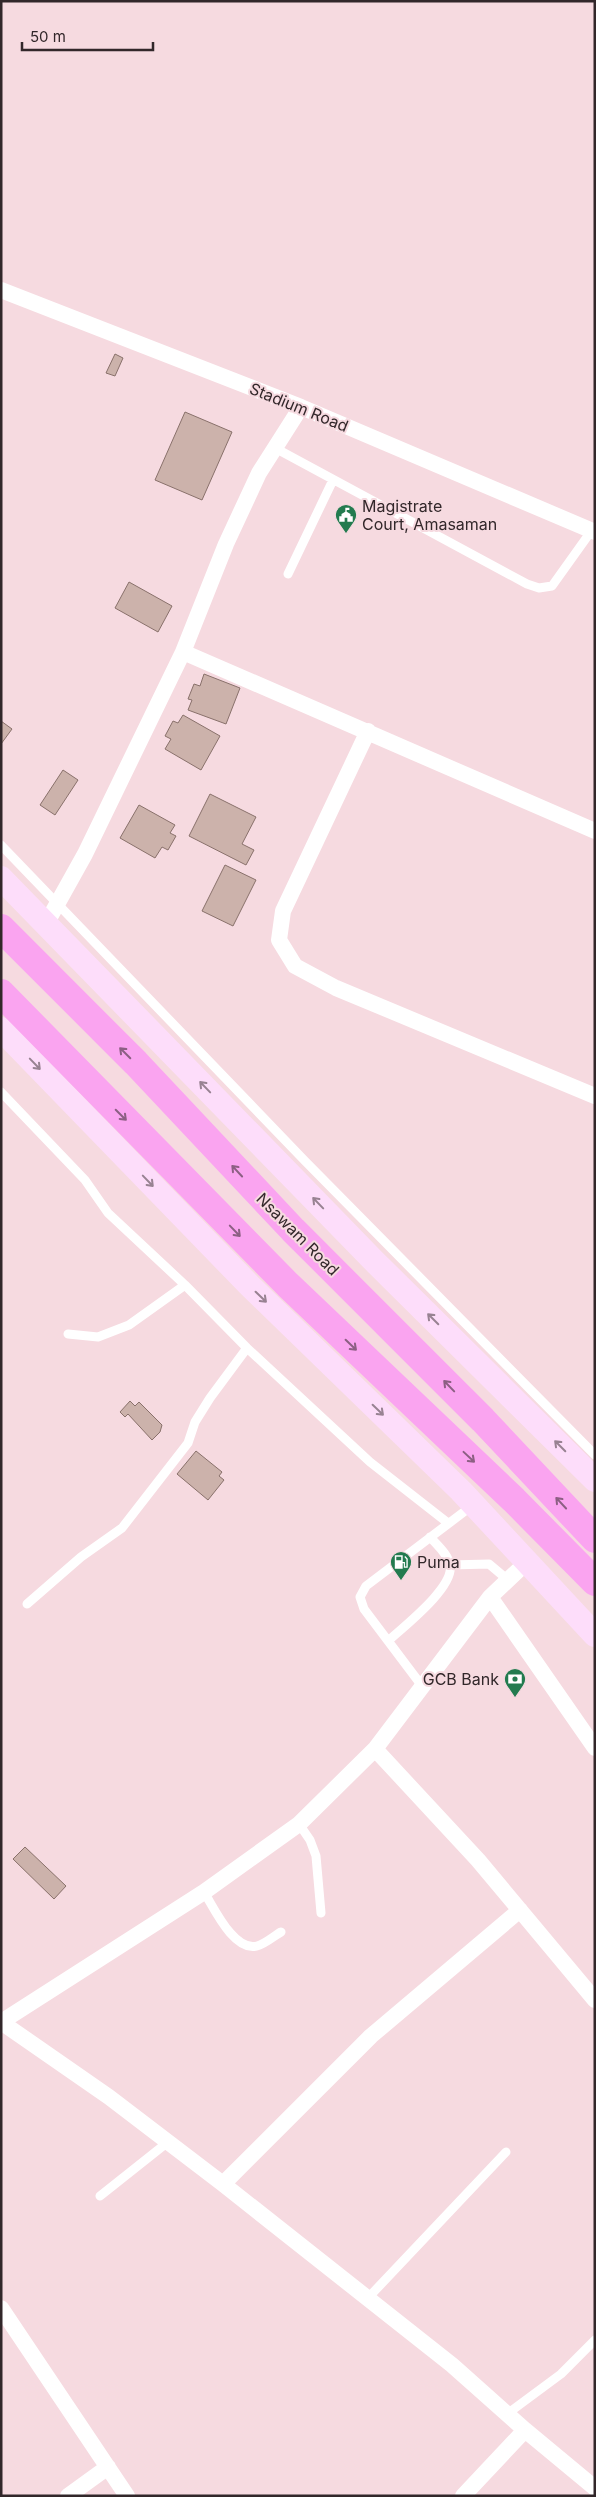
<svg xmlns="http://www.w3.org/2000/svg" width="596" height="2497" font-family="Inter,sans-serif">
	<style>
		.building { fill: #ccb2ab; stroke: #89716b }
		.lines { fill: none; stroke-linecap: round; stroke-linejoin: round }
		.service { stroke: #fff; stroke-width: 9 }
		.minor { stroke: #fff; stroke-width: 16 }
		.secondary { stroke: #fdddfa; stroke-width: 24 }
		.trunk { stroke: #faa4f0; stroke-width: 28 }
		.oneway { stroke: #8c5f83 }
		.oneway2 { stroke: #988292 }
		.labels { text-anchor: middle; stroke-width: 4; stroke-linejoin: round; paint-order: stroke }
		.street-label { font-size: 16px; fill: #32272a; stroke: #f6dae0 }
		.poi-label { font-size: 16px; fill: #32272a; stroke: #f6dae0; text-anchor: start }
	</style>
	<rect width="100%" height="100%" fill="#f6dae0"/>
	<path class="building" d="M115 354 123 358 115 376 106 373Z
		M185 412 232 432 202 500 155 480Z
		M129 582 172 606 158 632 115 608Z
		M204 674 240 688 226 724 188 710 192 700 188 699 194 684 200 686Z
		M183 715 220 736 201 770 165 749 171 739 165 736 173 721 178 723Z
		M1 721 12 729 1 744Z
		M63 770 78 780 55 815 40 805Z
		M210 794 256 817 242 844 254 850 246 865 189 836Z
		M139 805 175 825 170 833 176 836 168 850 162 847 155 858 120 838Z
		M225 865 256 880 233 926 202 911Z
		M130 1401 135 1406 139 1402 162 1425 160 1432 152 1440 128 1414 125 1417 120 1412Z
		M196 1451 222 1472 219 1476 224 1480 208 1500 177 1474Z
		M25 1847 66 1886 54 1899 13 1859Z"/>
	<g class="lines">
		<path class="service" d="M275 448 527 584 539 588 552 586 592 530
			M288 574 333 480
			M1 845 305 1161 595 1455
			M1 1092 85 1180 108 1213 185 1285 247 1348 370 1462 448 1523
			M68 1334 98 1337 129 1325 185 1285
			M450 1565 489 1564 508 1580
			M27 1604 81 1557 122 1528 188 1443 195 1422 210 1398 247 1348
			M388 1641C403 1627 455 1587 450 1565 448 1554 437 1545 430 1537
			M422 1686 364 1609 360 1597 366 1586 473 1505
			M299 1824 310 1840 316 1856 321 1913
			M204 1892C214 1908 234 1952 257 1946 265 1944 274 1936 281 1932
			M100 2196 168 2142
			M367 2299 506 2152
			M507 2414 561 2374 595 2340"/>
		<path class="minor" d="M1 290 301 407 595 532
			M183 652 595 831
			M368 731 283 911 279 940 295 966 336 988 595 1096
			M46 924 85 854 183 652 226 544 259 473 301 407
			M490 1597 595 1748
			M375 1749 478 1860 595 2000
			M1 2022 109 2097 223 2184 452 2365 525 2430 595 2488
			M1 2022 204 1892 299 1824 375 1749 490 1597 527 1562
			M223 2184 371 2036 520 1910
			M1 2308 127 2496
			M68 2496 108 2467
			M463 2496 525 2430"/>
		<path class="secondary" d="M1 878 373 1260 595 1480
			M1 1029 250 1286 461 1491 595 1635"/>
		<path class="trunk" d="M1 928 136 1063 293 1230 483 1420 595 1539
			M1 993 288 1285 514 1500 595 1582"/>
	</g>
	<defs><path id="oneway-shaft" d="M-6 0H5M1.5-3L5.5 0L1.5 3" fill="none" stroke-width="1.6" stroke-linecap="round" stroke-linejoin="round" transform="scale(1.25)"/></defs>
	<g class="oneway">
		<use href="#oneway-shaft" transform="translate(125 1053) rotate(-135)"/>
		<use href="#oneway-shaft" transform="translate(121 1115) rotate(45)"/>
		<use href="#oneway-shaft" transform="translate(237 1171) rotate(-133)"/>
		<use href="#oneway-shaft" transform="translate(235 1231) rotate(46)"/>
		<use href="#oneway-shaft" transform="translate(351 1345) rotate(44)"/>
		<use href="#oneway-shaft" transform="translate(449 1386) rotate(-134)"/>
		<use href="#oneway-shaft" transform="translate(469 1457) rotate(43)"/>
		<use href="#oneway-shaft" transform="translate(561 1503) rotate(-133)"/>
	</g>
	<g class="oneway2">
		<use href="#oneway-shaft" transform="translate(35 1064) rotate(46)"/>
		<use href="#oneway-shaft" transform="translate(205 1087) rotate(-134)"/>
		<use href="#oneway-shaft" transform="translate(148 1181) rotate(46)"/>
		<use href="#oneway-shaft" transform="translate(318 1203) rotate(-134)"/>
		<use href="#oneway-shaft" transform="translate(261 1297) rotate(44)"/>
		<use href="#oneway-shaft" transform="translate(433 1319) rotate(-135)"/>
		<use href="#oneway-shaft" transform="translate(378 1410) rotate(44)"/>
		<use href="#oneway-shaft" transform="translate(560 1446) rotate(-135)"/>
	</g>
	<defs>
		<g id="civic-pin" transform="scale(1.125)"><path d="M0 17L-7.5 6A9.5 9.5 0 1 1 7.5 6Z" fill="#237b4f" stroke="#f6dae0"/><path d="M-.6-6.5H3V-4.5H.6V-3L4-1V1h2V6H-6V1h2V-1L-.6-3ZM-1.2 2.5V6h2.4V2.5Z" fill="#fff"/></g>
		<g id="fuel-pin" transform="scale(1.125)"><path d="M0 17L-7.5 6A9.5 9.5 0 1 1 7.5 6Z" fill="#237b4f" stroke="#f6dae0"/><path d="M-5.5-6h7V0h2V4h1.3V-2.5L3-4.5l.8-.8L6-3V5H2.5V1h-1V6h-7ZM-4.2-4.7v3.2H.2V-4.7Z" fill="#fff"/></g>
		<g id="bank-pin" transform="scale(1.125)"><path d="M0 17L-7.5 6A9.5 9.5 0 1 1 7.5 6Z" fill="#237b4f" stroke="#f6dae0"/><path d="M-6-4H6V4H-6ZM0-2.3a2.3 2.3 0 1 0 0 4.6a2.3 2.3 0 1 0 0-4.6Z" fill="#fff"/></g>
	</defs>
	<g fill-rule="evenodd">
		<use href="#civic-pin" x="346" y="515"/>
		<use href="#fuel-pin" x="401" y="1562"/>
		<use href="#bank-pin" x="515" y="1679"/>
	</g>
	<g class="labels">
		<g class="street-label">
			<text transform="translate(299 407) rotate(22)" y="6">Stadium Road</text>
			<text transform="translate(298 1234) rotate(45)" y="6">Nsawam Road</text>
		</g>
		<g class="poi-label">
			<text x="362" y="512">Magistrate<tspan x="362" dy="18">Court, Amasaman</tspan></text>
			<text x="417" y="1568">Puma</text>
			<text x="499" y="1685" text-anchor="end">GCB Bank</text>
		</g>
	</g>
	<rect width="596" height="2497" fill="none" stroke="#32272a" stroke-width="5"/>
	<path d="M22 42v8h131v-8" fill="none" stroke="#32272a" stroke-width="2.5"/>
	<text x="30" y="42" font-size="15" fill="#32272a" stroke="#f6dae0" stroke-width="4" paint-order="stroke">50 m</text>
</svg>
